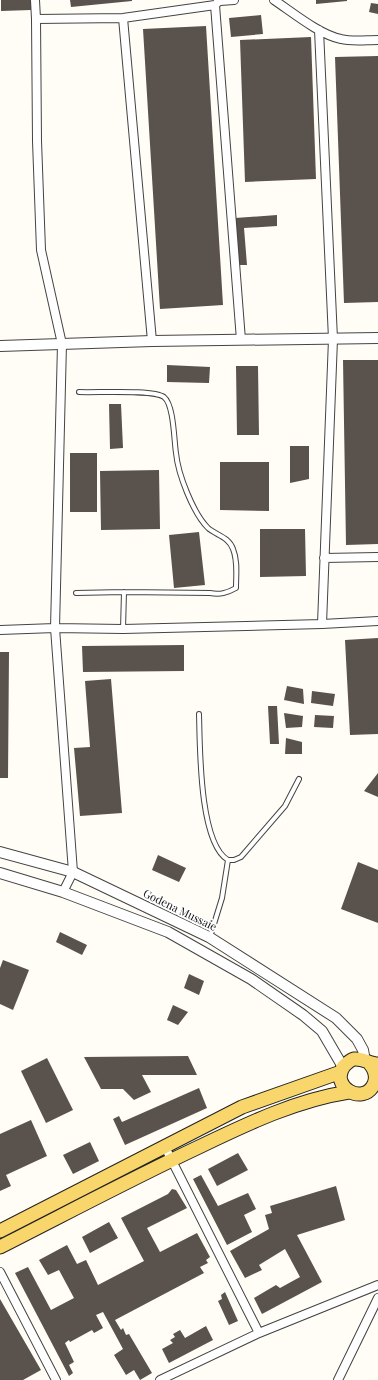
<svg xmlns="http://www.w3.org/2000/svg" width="378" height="1380" font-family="'Playfair Display',serif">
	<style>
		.building { fill: #5a524d }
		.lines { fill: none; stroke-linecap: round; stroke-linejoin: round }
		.service-casing { stroke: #444; stroke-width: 6 }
		.minor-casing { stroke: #444; stroke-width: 10 }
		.tertiary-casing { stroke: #444; stroke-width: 12 }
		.primary-casing { stroke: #222; stroke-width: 15 }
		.service { stroke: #fff; stroke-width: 4 }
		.minor { stroke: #fff; stroke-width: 8 }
		.tertiary { stroke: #fff; stroke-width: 10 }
		.primary { stroke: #f9d66b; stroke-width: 13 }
		.labels { text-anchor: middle; stroke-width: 4; stroke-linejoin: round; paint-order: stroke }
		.street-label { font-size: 11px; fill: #111; stroke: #fff }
	</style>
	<rect width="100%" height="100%" fill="#fffdf5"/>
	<path class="building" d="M1 0H31V10L1 11Z
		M70 0H132V1L71 7Z
		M316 0H347V1L316 4Z
		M371 3 378 4V14L369 12Z
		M261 15 263 34 231 37 229 18Z
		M206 26 223 305 160 309 143 29Z
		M311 37 316 179 245 182 240 40Z
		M378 56V302L344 303 335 57Z
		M277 215V226L244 228 247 265H238L235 218Z
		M343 360H378V544L346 545Z
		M167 365 210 367 209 383 167 382Z
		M236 366H258L259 435H237Z
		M109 404H121L123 448 110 449Z
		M290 446H309V479L290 483Z
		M70 453H97V512H70Z
		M220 462H269V511L220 510Z
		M159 470 160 529 101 530 100 471Z
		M260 529H305L306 576 260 577Z
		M199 532 205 585 174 588 169 535Z
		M378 638V734L350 735 345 640Z
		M184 645V671L83 672 82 646Z
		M0 652H9L8 778H0Z
		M111 679 122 813 80 816 74 748 90 747 85 681Z
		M287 686 303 689 304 704 284 700Z
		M312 691 335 694 333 706 311 703Z
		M268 706H277L279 744H270Z
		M284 713 303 716 302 727 286 728Z
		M315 715 334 716 333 728 314 727Z
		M286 738 302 742V754H285Z
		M378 773V797L364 791Z
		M158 855 186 868 179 882 152 870Z
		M358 862 378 870V923L341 909Z
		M60 932 87 945 82 955 56 942Z
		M3 960 29 970 13 1010 0 1004V968Z
		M189 974 204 981 199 995 184 988Z
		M173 1005 188 1012 178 1025 167 1020Z
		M188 1056 197 1075H142L151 1092 134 1100 123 1089H101L84 1057Z
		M47 1058 73 1110 46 1123 21 1071Z
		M199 1088 207 1108 125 1145 113 1119 119 1116 122 1122Z
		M31 1120 47 1156 6 1175 11 1186 0 1191V1134Z
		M90 1142 99 1161 73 1174 63 1155Z
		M238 1153 248 1170 217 1186 208 1169Z
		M201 1175 218 1206 248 1193 256 1209 244 1215 252 1232 227 1245 193 1179Z
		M336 1186 345 1220 297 1235 322 1282 262 1314 254 1298 276 1285 280 1288 300 1277 285 1249 259 1265 262 1270 245 1278 230 1251 269 1229 265 1215 272 1213 270 1206Z
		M172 1189 176 1190 187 1208 147 1228 160 1252 197 1233 210 1257 206 1260 208 1263 200 1267 204 1273 115 1320 121 1330 123 1328 126 1335 129 1334 152 1373 140 1380 134 1370 126 1375 114 1355 123 1349 103 1312 96 1315 103 1328 94 1333 92 1330 70 1342 69 1340 65 1343 74 1362 69 1365 73 1373 69 1376 15 1273 28 1267 51 1310 74 1298 59 1270 48 1275 39 1260 67 1245 77 1264 86 1260 98 1285 144 1261 121 1218 168 1194Z
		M109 1222 118 1238 90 1253 82 1237Z
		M225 1292 238 1321 229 1325 218 1301 222 1299 221 1295Z
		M0 1299 41 1370 23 1380H0Z
		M206 1326 213 1340 169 1363 162 1349 173 1343 170 1340 175 1337 173 1334 180 1330 185 1338Z"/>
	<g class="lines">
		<g class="service-casing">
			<path id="service" d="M76 593 124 592 210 593C220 595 227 593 236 588 236 575 238 561 233 549 229 537 216 535 208 528 193 513 178 474 176 453 174 441 174 405 164 397 153 389 95 393 79 392
				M123 629 124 592
				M199 714C200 746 199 843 228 860
				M210 937 222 898 228 860H234L241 857 285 806 299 779"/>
		</g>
		<g class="minor-casing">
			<path id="minor" d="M35 0 36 19 37 141 41 250 62 344 55 628 73 872 63 892
				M274 0C292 12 320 35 341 39 352 42 366 40 378 40
				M220 1 234 0
				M215 5 241 340
				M123 18 152 341
				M36 19 123 18 215 5 220 0
				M319 30 333 339 322 624
				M324 558 378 557
				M0 630 55 628 123 629 322 624 378 621
				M165 1147 259 1333
				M0 1272 56 1380
				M160 1380 259 1333 378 1285
				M338 1380 378 1298"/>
		</g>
		<g class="tertiary-casing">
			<path id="tertiary" d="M0 346 152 341 378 338
				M0 852 73 872 209 937 336 1018 357 1039 363 1050 365 1061
				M0 873 63 892 168 932 251 979 303 1015 322 1031 343 1067"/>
		</g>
		<g class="primary-casing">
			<path id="primary" d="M370 1064C375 1070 377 1077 374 1084 363 1107 329 1086 344 1066 347 1063 350 1060 354 1059 363 1058 370 1064 378 1064
				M0 1231 242 1107 341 1072
				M0 1247C67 1213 133 1178 201 1146 249 1123 297 1100 349 1092"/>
		</g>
		<use href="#service" class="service"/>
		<use href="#minor" class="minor"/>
		<use href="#tertiary" class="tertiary"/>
		<use href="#primary" class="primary"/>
	</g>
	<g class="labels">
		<g class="street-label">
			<text transform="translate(180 910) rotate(26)" y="4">Godena Mussaie</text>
		</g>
	</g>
</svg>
